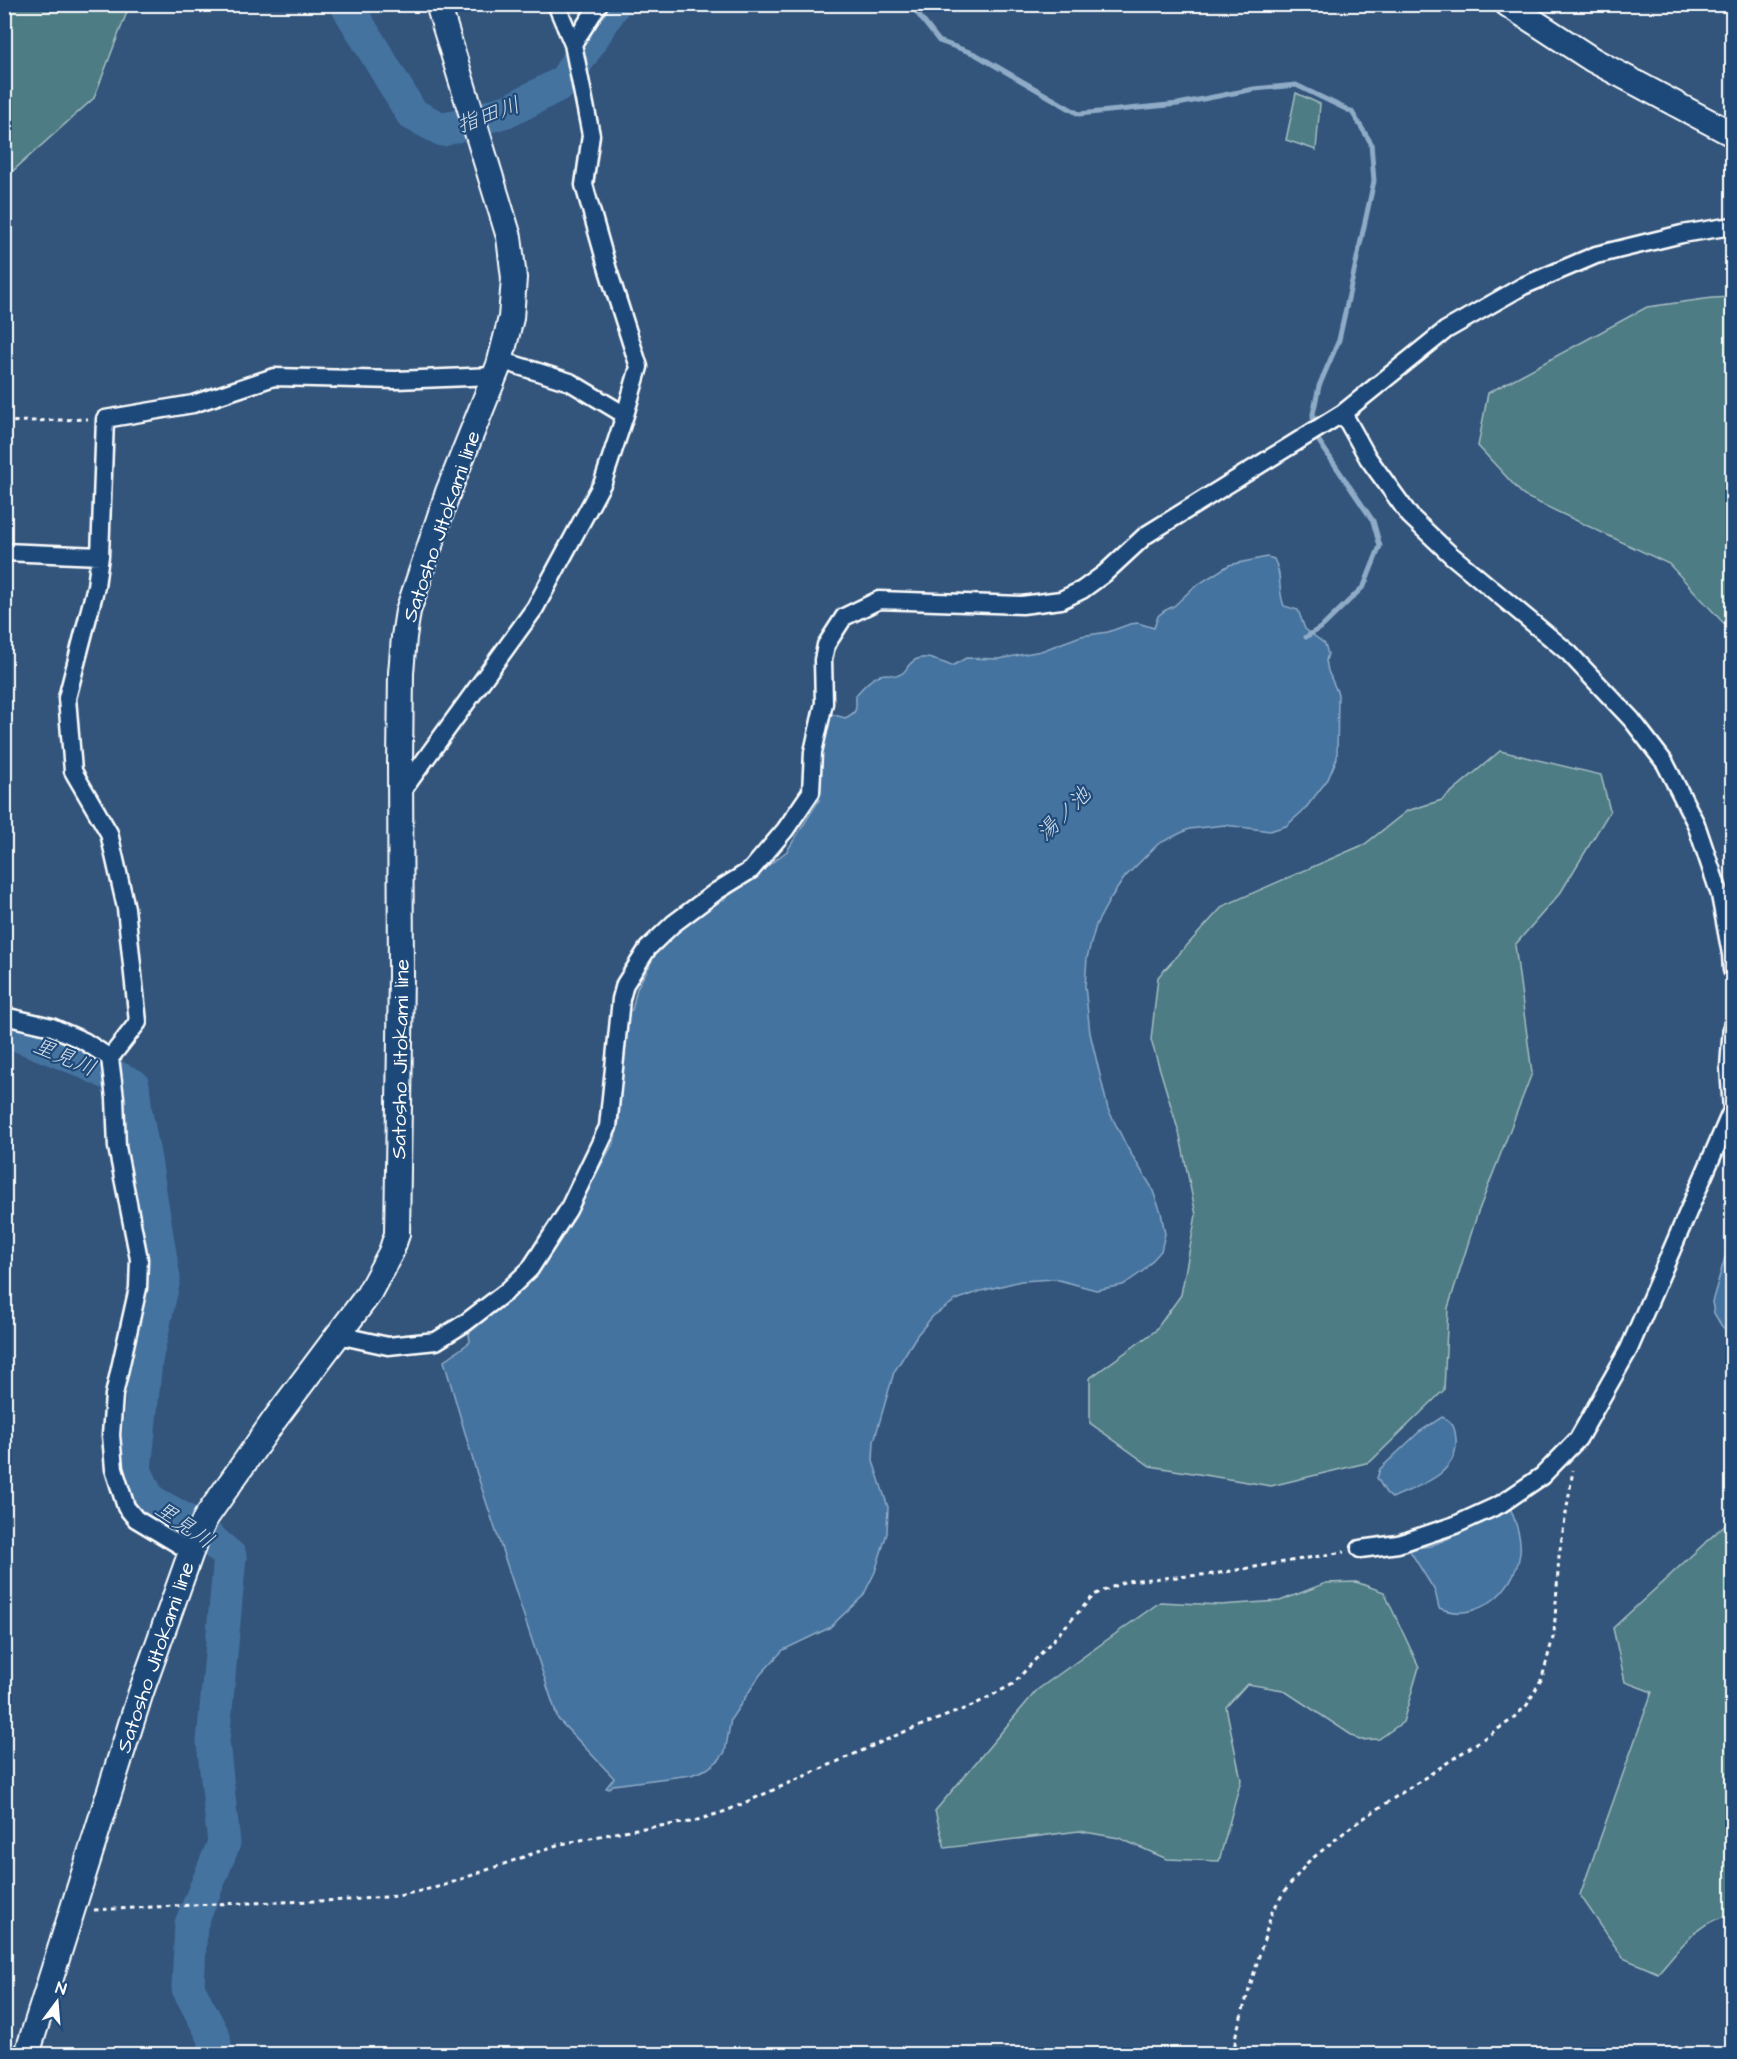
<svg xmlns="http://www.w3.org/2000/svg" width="1737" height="2059" font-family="'Architects Daughter','Klee One',sans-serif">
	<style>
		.green { fill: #4e7c85; stroke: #a6bec2; stroke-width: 1.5 }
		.water { fill: #4473a0; stroke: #8fabc6; stroke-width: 1.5 }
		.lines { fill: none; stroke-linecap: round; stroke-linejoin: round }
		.stream { stroke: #8fabc6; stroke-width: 5 }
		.river { stroke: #4473a0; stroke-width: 33 }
		.minor-casing { stroke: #fff; stroke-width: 21 }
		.secondary-casing { stroke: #fff; stroke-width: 28 }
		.path { stroke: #fff; stroke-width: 3; stroke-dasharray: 4.5 4.5; stroke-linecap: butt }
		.minor { stroke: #1f4a7a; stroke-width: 16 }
		.secondary { stroke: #1f4a7a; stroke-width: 24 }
		.labels { text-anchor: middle; stroke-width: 4.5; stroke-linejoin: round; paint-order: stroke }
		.street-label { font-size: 21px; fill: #fff; stroke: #1f4a7a }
		.water-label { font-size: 22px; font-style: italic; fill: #d0dce7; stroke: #1f4a7a }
	</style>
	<rect width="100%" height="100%" fill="#33557c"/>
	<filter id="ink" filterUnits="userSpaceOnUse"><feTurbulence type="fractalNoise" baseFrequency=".0167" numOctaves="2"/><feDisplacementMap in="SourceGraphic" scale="12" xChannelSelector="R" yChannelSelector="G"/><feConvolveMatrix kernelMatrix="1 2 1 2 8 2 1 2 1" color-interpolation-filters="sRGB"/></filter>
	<g filter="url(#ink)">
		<path class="green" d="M4 5H125L127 12 94 98 5 178Z
			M1296 93 1320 104 1316 150 1286 140Z
			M1732 297V635L1731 631 1669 564 1524 496 1478 446 1488 393 1647 307 1712 298Z
			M1500 751 1601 775 1610 811 1561 892 1515 945 1532 1073 1477 1215 1448 1308 1444 1390 1370 1462 1271 1486 1150 1466 1090 1423V1378L1155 1331 1181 1295 1196 1215 1180 1136 1151 1040 1158 977 1223 906 1365 844 1407 811 1442 800Z
			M1732 1518V1916C1700 1917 1678 1951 1658 1973L1623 1958 1580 1895 1652 1692 1625 1682 1613 1628Z
			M1356 1582 1384 1592 1419 1667 1403 1722 1379 1739 1359 1740 1283 1690 1247 1684 1226 1707 1241 1780 1219 1861 1167 1859 1119 1838 1079 1831 945 1848 935 1811 1037 1690 1160 1602 1220 1605 1280 1601 1326 1583Z"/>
		<path class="water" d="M1267 557 1274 559C1283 576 1277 588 1284 606L1298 610 1305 629 1325 644 1328 654 1326 660 1328 671 1338 694 1337 758 1328 779 1305 809 1286 826 1270 831 1225 825 1189 829 1158 844 1125 877 1110 899 1096 925 1087 958 1085 986 1090 1033 1108 1109 1128 1149 1151 1186 1161 1212 1165 1234 1161 1251 1143 1271 1123 1285 1096 1290 1055 1279 1021 1281 981 1291 956 1300 933 1316 917 1335 894 1372 874 1441 873 1461 888 1507 887 1533 875 1572 863 1596 829 1628 783 1650 760 1675 731 1719 725 1752 719 1760 707 1769 691 1775 613 1785 609 1789 606 1788 614 1778 558 1719 477 1474 444 1361 470 1342 469 1333 485 1320 482 1313 583 1197 614 1142 619 1122 625 1010H632L637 988 650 965 644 961 712 899 722 901 787 851 819 800 823 732 831 714 845 718C860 711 855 708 856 695 863 687 874 674 886 674 890 674 895 676 899 675 905 673 906 669 909 665 921 651 938 661 952 666L966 658 999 659 1041 651 1081 636 1108 632 1130 624 1138 623 1154 628 1158 616 1164 611 1174 606 1194 587 1229 565Z
			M1732 1128V1178C1725 1160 1719 1145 1732 1128Z
			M1732 1220V1337L1721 1325 1714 1313 1712 1302 1726 1254Z
			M1442 1417C1453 1422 1455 1427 1456 1439 1459 1475 1418 1486 1392 1498L1386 1493 1377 1478 1380 1469 1419 1432Z
			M1510 1507C1515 1521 1522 1538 1520 1553 1515 1591 1477 1624 1439 1608L1435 1591 1410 1551 1414 1548 1430 1546 1447 1539 1475 1523Z"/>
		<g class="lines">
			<path class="stream" d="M910 4 939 41 975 54 1079 114 1178 104 1254 89 1296 85 1352 112 1371 143 1374 181 1339 340 1319 386 1313 414 1314 434 1373 521 1380 546 1364 586 1323 626 1306 637"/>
			<path class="river" d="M346 4 412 114 443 130 510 110 564 82 614 4
				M4 1035 15 1034 80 1060 133 1085 136 1113 145 1160 164 1279 146 1360 135 1470 149 1500 192 1524 230 1556 213 1742 224 1843 191 1924 188 1988 214 2037 216 2054"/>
			<g class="minor-casing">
				<path id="minor" d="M573 44 599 4
					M500 360 570 382 625 415 639 367 608 270 584 185 591 135 573 44 556 4
					M1343 413 1368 458 1410 516 1451 555 1569 653 1632 720 1665 763 1696 824 1720 895 1731 954 1732 970
					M4 552 100 556
					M400 794 535 608 603 482 625 415
					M4 1016 52 1027 84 1041 110 1058
					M1732 1026 1729 1068 1732 1110
					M338 1335 388 1346 436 1341 465 1323 507 1291 530 1269 568 1210 608 1127 621 999 625 984 648 948 673 924 717 891 751 870 785 830 811 792 813 752 824 703 823 660 826 645 844 617 879 600 1022 605 1061 600 1082 590 1104 574 1146 535 1343 413 1446 330 1523 286 1596 255 1682 234 1732 226
					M1360 1549 1398 1544 1455 1525 1501 1504 1542 1476 1578 1439 1629 1349 1732 1110
					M191 1552 136 1519 126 1507 114 1469 111 1435 114 1395 138 1288 139 1259 117 1147 115 1098 110 1058 138 1022 126 908 109 833 73 771 67 698 96 586 100 556 105 419 193 404 274 377 396 380 494 376"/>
			</g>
			<g class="secondary-casing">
				<path id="secondary" d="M1507 4 1593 60 1732 134
					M27 2054 141 1692 191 1552 205 1519 275 1419 368 1295 391 1252 397 1234 401 975 400 765 401 673 404 637 408 611 448 492 499 365 511 318 514 278 509 237 438 4"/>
			</g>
			<path class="path" d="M4 422 88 419
				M94 1910 214 1904 350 1900 398 1896 442 1886 557 1845 629 1830 691 1822 726 1811 904 1732 972 1706 1013 1684 1094 1595 1126 1581 1214 1574 1344 1552
				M1234 2054 1236 2034 1272 1912 1284 1892 1308 1862 1352 1826 1510 1721 1527 1705 1542 1678 1554 1634 1559 1556 1573 1470"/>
			<use href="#minor" class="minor"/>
			<use href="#secondary" class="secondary"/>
		</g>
	</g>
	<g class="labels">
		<g class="street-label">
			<text transform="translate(441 526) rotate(-71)" y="7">Satosho Jitokami line</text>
			<text transform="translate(400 1059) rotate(-89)" y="7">Satosho Jitokami line</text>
			<text transform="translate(155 1657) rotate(-71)" y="7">Satosho Jitokami line</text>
		</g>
		<g class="water-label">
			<text transform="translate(488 114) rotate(-20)" y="8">指田川</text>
			<text transform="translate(1063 813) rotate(-45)" y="8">湯ノ池</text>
			<text transform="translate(65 1056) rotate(23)" y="8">里見川</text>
			<text transform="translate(185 1524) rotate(35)" y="8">里見川</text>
		</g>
	</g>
	<rect width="1737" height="2059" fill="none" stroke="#1f4a7a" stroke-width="24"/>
	<rect x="12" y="12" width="1713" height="2035" fill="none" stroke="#fff" stroke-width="2" filter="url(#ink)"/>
	<g transform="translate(57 2002) rotate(16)" stroke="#1f4a7a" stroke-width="4.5" paint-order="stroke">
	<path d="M0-4.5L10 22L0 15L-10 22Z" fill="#ffffff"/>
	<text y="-9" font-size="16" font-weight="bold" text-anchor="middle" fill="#ffffff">N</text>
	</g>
</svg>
